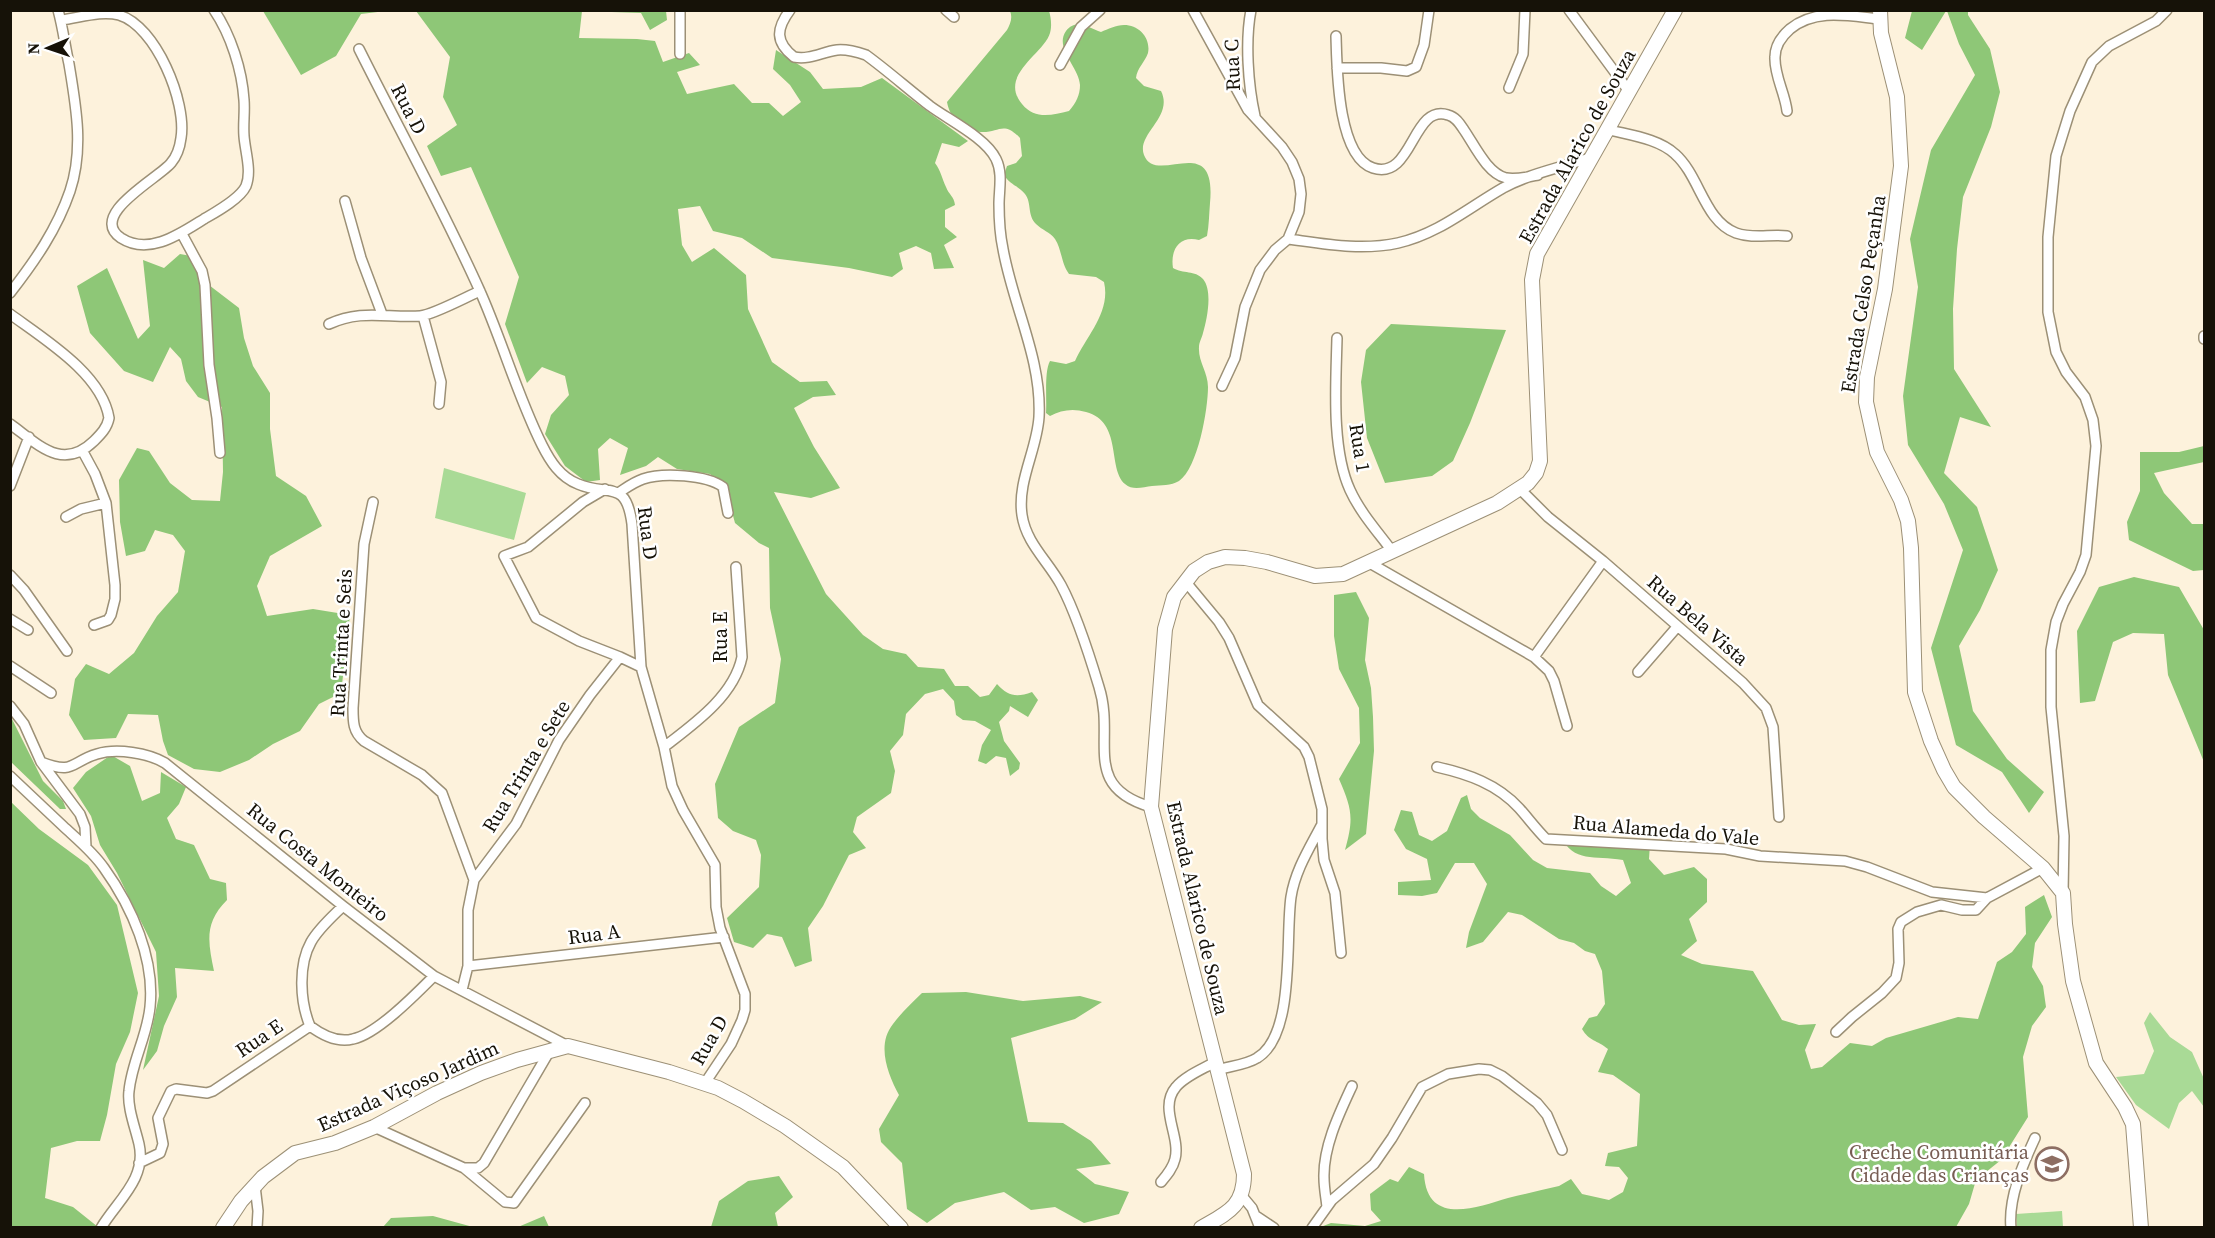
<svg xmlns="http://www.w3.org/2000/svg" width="2215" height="1238" font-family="'Source Serif 4',serif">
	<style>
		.green { fill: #a9da96 }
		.forest { fill: #8ec777 }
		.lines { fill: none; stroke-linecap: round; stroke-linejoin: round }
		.minor-casing { stroke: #9c9076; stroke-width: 12 }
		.secondary-casing { stroke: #9c9076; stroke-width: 16 }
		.minor { stroke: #fff; stroke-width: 9 }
		.secondary { stroke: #fff; stroke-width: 14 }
		.labels { text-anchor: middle; stroke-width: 5; stroke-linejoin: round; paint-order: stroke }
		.street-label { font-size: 20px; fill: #161208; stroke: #fff }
		.education-label { font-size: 20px; fill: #785e54; stroke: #fff; text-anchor: end }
	</style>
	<rect width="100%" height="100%" fill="#fdf2dc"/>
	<path class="green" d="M444 468 526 493 514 540 435 518Z
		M2150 1012 2170 1037 2192 1052 2204 1079V1107L2192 1091 2179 1103 2169 1129 2136 1105 2116 1077 2144 1074 2154 1051 2144 1023Z
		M2062 1211 2063 1227H2017L2016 1214Z"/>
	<path class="forest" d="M263 11H386L361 14 336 56 301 75Z
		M416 11H666L667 20 650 30 641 13 582 11 579 38 637 39 655 41 663 62 689 53 700 65 677 72 687 94 734 84 752 103H769L783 116 801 102 790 85 773 69 776 50 810 72 823 89 861 87 882 78 968 141 959 147 942 143 935 163C941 171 942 179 946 187 949 195 954 196 955 205L945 210V227L957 237 944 245 954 268 934 269 931 253 916 246 899 253 903 269 892 277 849 268 772 258 742 238 713 231 700 206 678 209 682 245 692 262 714 248 746 275 748 309 772 362 800 382 827 381 836 395 813 397 794 408 814 447 840 488 811 498 774 492 826 594 863 635 883 649 906 654 918 667 944 669 955 686H968L980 697 989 695 997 684C1008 696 1016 698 1032 692L1038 700 1028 717 1010 706 1009 711 999 722 1004 741 1020 763 1019 769 1010 776 1006 758 996 756 986 764 978 761 982 745 991 730 975 721 963 720 956 715 954 701 943 689 925 694 906 714 903 735 890 751 895 771 891 793 857 817 853 832 866 848 849 855 823 906 808 928 812 961 795 967 782 937 767 934 753 948 734 942 727 918 759 887 761 855 756 840 733 831 718 818 715 784 739 727 775 703 781 659 770 608 769 548 759 543 735 523 725 486 710 474 677 469 658 457 646 466 620 475 628 448 610 438 598 449 600 480 586 482 565 466 545 434 551 415 569 395 565 376 542 367 527 383 505 324 519 277 471 167 441 176 427 146 457 125 443 97 450 57Z
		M1010 11H1049C1051 17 1052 27 1050 33 1044 54 998 75 1022 104 1035 120 1052 115 1069 111 1076 103 1080 95 1080 85 1079 67 1054 48 1066 31 1076 18 1089 28 1101 32 1108 29 1116 25 1124 25 1139 25 1151 38 1148 53 1145 62 1137 68 1136 78L1144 86 1161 91C1174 117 1136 134 1144 155 1156 187 1217 129 1210 203 1209 215 1209 225 1207 236L1199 240C1180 235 1170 249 1173 268 1183 274 1195 270 1203 279 1213 291 1207 319 1203 333 1202 338 1199 342 1199 347 1198 362 1208 372 1208 387 1208 409 1198 468 1179 481 1171 486 1161 485 1152 486 1143 487 1133 491 1125 484 1107 468 1123 422 1086 412 1073 408 1061 410 1050 416L1046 413C1047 399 1044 372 1050 361L1066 364 1075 361C1087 335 1111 312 1104 282L1096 277 1069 274C1061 263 1062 250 1055 239 1050 232 1042 230 1036 224 1027 215 1032 203 1025 194 1019 186 1010 185 1004 175L1007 166 1016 163 1022 156 1020 138C1003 120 999 133 981 132 975 132 972 128 967 126 955 118 950 117 947 102L1007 30C1010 24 1013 18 1010 11Z
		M1912 11H1946L1922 50 1905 38Z
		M1947 11H1968V15L1990 49 2000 92 1991 127 1963 197 1957 249 1953 309 1954 369 1991 427 1960 417 1944 473 1977 507 1998 570 1980 610 1959 646 1973 711 2007 759 2044 792 2029 813 2002 772 1956 745 1931 648 1963 550 1944 504 1908 445 1903 396 1918 287 1910 239 1931 150 1975 75 1959 44Z
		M180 254 191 256 205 282 239 308 244 338 253 366 270 393V429L276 476 306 496 322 526 270 556 257 586 267 616 313 609 350 615 341 693 319 704 300 731 273 744 249 760 220 772 194 769 168 755 163 741 158 715 128 714 116 738 84 740 69 715 75 679 86 664 109 674 134 653 157 616 178 592 185 551 173 535 155 530 145 551 126 556 120 522 119 480 137 448 149 451 170 483 192 500 220 501 223 472 222 407 198 397 186 381 181 359 170 347 153 382 124 371 90 333 77 286 107 268 138 339 150 326 143 260 164 268Z
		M1391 324 1506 330 1470 423 1453 461 1432 476 1385 483 1367 438 1361 382 1366 350Z
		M2204 446V462L2154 473 2164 493 2192 524H2204V570L2193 571 2129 540 2127 522 2140 491V452H2179Z
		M2134 577 2179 587 2204 630V762L2168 675 2164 634 2133 633 2113 642 2095 701 2080 703 2077 631 2099 587Z
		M1356 592 1369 618 1365 660 1371 688 1373 717 1374 751 1366 834 1345 850C1354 818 1352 809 1339 779L1360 743 1359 708 1339 669 1334 636V595Z
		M10 715 43 781 63 801 66 809H60L11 762Z
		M111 755 130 766 142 801 160 793 161 772 186 787 179 804 167 818 176 839 194 845 210 879 226 883 227 900C204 923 208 942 214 971L175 968 177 997 164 1026 157 1051 143 1070 159 996 156 952 117 873 100 845 91 816 73 788 86 772Z
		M1467 795 1471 809 1480 818 1510 835 1533 860 1547 868 1590 873 1601 886 1616 896 1631 883 1623 860C1594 855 1574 864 1560 835L1586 847 1602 837C1619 840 1635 838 1650 844L1649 859 1664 875 1694 867 1707 879V902L1689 919 1697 941 1681 955 1702 964 1753 971 1782 1020 1799 1025 1816 1024 1805 1050 1811 1069 1822 1067 1850 1043 1872 1046 1886 1038 1958 1017 1978 1019 1997 962 2012 952 2026 934 2025 907 2044 895 2052 917 2035 943 2032 967 2043 986 2046 1007 2032 1026 2023 1057 2028 1117 2001 1160 1976 1180 1969 1204 1956 1227 1318 1228 1331 1223 1365 1226 1381 1221 1371 1210 1370 1194 1390 1179 1398 1182 1409 1167 1424 1174C1427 1226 1475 1208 1508 1198 1525 1194 1542 1190 1559 1186L1571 1179 1582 1194 1609 1200 1623 1192 1628 1178 1619 1167 1605 1166 1608 1153 1637 1146 1640 1094 1613 1075 1598 1072 1608 1049C1597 1040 1589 1041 1582 1029L1589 1018 1597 1016 1605 1004 1602 971 1595 954 1585 951 1574 943 1559 939 1522 915 1508 912 1483 942 1466 948 1469 932 1487 884 1474 863H1455L1437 893 1422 896 1398 895V882L1431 880 1427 859 1406 849 1394 830 1401 810 1412 812 1419 835 1432 841 1447 831 1461 798Z
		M10 801 39 829 88 865 117 905 138 993 130 1032 116 1064 107 1115 100 1141H77L51 1148 45 1198 73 1207 98 1227H11Z
		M966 992 1023 1001 1080 996 1102 1002 1075 1019 1011 1038 1028 1122 1063 1123 1091 1141 1111 1164 1076 1169 1095 1184 1129 1192 1119 1214 1084 1223 1055 1207 1031 1210 1004 1192 955 1203 927 1223 907 1209 902 1163 881 1142 879 1129 899 1095C888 1075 876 1045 893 1024 901 1013 912 1003 922 993Z
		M779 1176 793 1197 775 1213 778 1227H711L719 1201 748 1181Z
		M433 1216 473 1227H383L391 1218Z
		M544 1216 549 1227H518Z"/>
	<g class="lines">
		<g class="minor-casing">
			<path id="minor" d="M680 10V54
				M790 10C776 29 775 42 794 57 810 60 822 52 837 50 847 49 857 52 866 55 888 71 908 89 930 106 949 120 986 138 996 159 1003 173 999 190 999 204 999 219 1000 235 1003 249 1013 306 1042 359 1039 417 1037 450 1017 481 1022 515 1026 543 1048 561 1061 585 1076 613 1090 657 1099 687 1116 740 1080 786 1151 807
				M946 10 954 17
				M1193 10 1248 110 1282 147 1292 162 1299 179 1301 194 1299 212 1288 239 1275 250 1260 270 1245 307 1235 358 1222 386
				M1251 10C1245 41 1248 85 1255 116
				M1569 10 1628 90
				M61 20C79 18 101 10 119 15 156 26 187 102 181 138 180 146 177 156 171 163 159 178 87 215 121 238 149 256 180 234 204 219 216 212 240 199 246 186 252 171 245 151 244 136 243 124 245 112 244 100 242 70 231 35 214 10
				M1336 36C1337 67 1337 156 1373 168 1413 181 1412 103 1448 115 1456 117 1460 124 1464 130 1475 146 1487 173 1506 178 1516 180 1528 177 1538 175
				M359 49C399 129 442 207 479 289 502 340 517 395 542 445 550 461 560 477 578 484 608 497 626 478 632 524L641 667 664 747 672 786 683 810 715 865 716 907 720 928 745 994V1010L742 1020 731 1044 705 1083
				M1060 65 1081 27 1100 10
				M1337 68H1381L1407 71 1416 67 1424 45 1429 10
				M1509 88 1523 54 1525 10
				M1787 111C1785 93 1774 75 1775 57 1775 46 1782 36 1790 29 1816 8 1849 16 1880 19
				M1606 129C1628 135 1658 138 1675 154 1700 176 1704 221 1736 233 1753 239 1770 234 1787 236
				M345 201 361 258 382 314
				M182 234 202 271 205 285 209 365 217 418 220 453
				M1288 239C1325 244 1361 251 1398 243 1438 234 1468 208 1503 188 1529 174 1562 167 1590 158
				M10 293C35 261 57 229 70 191 84 149 76 106 69 64 65 46 63 28 58 10
				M10 314C44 339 102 374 109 418 107 428 101 434 94 441 62 472 38 444 10 424
				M423 316 441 382 439 404
				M329 324C361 309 386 318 420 316 433 315 466 297 480 291
				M2204 336V339
				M1337 338C1336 382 1331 449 1350 490 1360 512 1377 531 1392 551
				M82 450 95 474 106 503 115 585V599L111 615 108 620 94 625
				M10 486 29 437
				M605 489 583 502 528 547 504 556 536 618 579 641 620 657
				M1520 489 1548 517 1603 561 1743 683 1766 708 1773 727 1779 817
				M618 493C626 488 634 482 643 479 663 472 707 475 723 487L728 513
				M373 502 364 544 353 708C353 722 353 732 364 741L422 775 442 793 474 880
				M66 517 81 509 106 503
				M1368 562 1534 657 1549 671 1554 681 1567 726
				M10 575 24 590 67 651
				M1185 581 1219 622 1229 638 1258 705 1304 747 1309 757 1322 809V839L1324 860 1335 893 1341 953
				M10 619 28 630
				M1534 657 1603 561
				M10 666 51 693
				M1638 672 1677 627
				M10 706 24 724 41 762 80 814 85 827 86 847
				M664 747C694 724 734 696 742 657L736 567
				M41 762C75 775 70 762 97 754 117 748 148 753 165 763L343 906 434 976 568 1046
				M1437 767C1468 774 1497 784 1519 808 1528 818 1536 829 1546 839L1726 849 1760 856 1845 861 1867 867 1932 892 1987 898 2043 868
				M10 776C28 793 45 809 63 826 77 839 93 852 104 868 132 907 155 959 150 1007 147 1037 132 1061 129 1091 127 1107 135 1127 139 1144 147 1179 117 1201 101 1228
				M2063 893 2064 836 2051 707V650L2056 622 2063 604 2080 572 2086 555 2096 446 2093 420 2085 397 2066 372 2056 352 2048 312V237L2056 156 2070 111 2092 62 2109 46 2156 21 2167 10
				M468 966 724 937
				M462 990 468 966V910L474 880 516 824 559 740 590 695 620 657 641 667
				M310 1026C300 1002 298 965 311 942 319 928 332 917 343 906
				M1836 1032 1852 1017 1882 993 1896 978 1899 963 1898 929 1901 922 1917 912 1941 905 1962 910H1976L1987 898
				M1217 1070C1230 1066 1246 1065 1257 1058 1296 1035 1285 937 1291 897 1295 871 1309 849 1321 826
				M374 1127 464 1168H478L484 1163 549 1052
				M139 1163 160 1153 163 1144 158 1118 171 1091 176 1089 207 1093 213 1091 310 1026C322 1035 338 1043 353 1039 377 1034 416 994 434 976
				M464 1168 505 1202 514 1203 585 1103
				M1161 1182C1167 1175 1173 1168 1175 1159 1181 1136 1158 1108 1176 1087 1185 1076 1203 1069 1215 1062
				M255 1186 258 1211 257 1228
				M1242 1196 1252 1208 1260 1228
				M1327 1207C1326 1197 1324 1188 1324 1178 1323 1147 1339 1114 1352 1086
				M1256 1216 1274 1228
				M1312 1228 1332 1200 1374 1164 1392 1138 1422 1087 1448 1074 1479 1069 1490 1070 1502 1076 1537 1103 1547 1115 1562 1150
				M2011 1228C2008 1198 2023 1164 2035 1138"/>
		</g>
		<g class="secondary-casing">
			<path id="secondary" d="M1880 10 1881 33 1897 97 1901 166 1885 289 1867 377 1866 402 1877 452 1901 500 1908 521 1911 548 1915 692 1931 741 1944 770 1954 787 1984 817 2043 868 2063 893 2065 924 2073 981 2096 1063 2125 1107 2133 1124 2141 1228
				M223 1228 241 1201 263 1177 295 1153 335 1143 374 1127 437 1093 481 1073 517 1060 568 1046 669 1072 718 1088 743 1101 785 1126 843 1167 901 1228
				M1201 1228C1227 1213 1244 1207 1244 1174L1151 807 1165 629 1174 597 1194 571 1208 562 1225 557 1245 558 1267 562 1315 576 1343 574 1497 503 1528 483 1536 473 1540 461 1532 280 1537 254 1675 10"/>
		</g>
		<use href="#minor" class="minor"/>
		<use href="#secondary" class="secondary"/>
	</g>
	<defs>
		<g id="school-ring" transform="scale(1.725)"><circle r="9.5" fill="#fff" stroke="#8d6e63" stroke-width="1.5"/><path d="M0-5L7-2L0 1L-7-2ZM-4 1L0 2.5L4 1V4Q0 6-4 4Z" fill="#8d6e63"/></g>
	</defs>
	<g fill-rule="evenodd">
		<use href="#school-ring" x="2052" y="1164"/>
	</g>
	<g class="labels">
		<g class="street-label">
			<text transform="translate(1232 65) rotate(-92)" y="7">Rua C</text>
			<text transform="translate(409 109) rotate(63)" y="7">Rua D</text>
			<text transform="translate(1577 146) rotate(-61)" y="7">Estrada Alarico de Souza</text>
			<text transform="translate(1863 294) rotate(-81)" y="7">Estrada Celso Peçanha</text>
			<text transform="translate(1360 448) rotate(81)" y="7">Rua 1</text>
			<text transform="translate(648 533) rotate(83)" y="7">Rua D</text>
			<text transform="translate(1698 620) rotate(41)" y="7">Rua Bela Vista</text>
			<text transform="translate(720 637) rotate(-90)" y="7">Rua E</text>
			<text transform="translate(341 643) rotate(-87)" y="7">Rua Trinta e Seis</text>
			<text transform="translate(526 766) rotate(-59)" y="7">Rua Trinta e Sete</text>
			<text transform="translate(1666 830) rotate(5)" y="7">Rua Alameda do Vale</text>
			<text transform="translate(318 862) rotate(39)" y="7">Rua Costa Monteiro</text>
			<text transform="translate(1198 908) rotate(77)" y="7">Estrada Alarico de Souza</text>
			<text transform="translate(594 934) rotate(-7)" y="7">Rua A</text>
			<text transform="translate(259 1038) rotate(-34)" y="7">Rua E</text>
			<text transform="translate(709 1040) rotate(-60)" y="7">Rua D</text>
			<text transform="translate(408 1086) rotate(-24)" y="7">Estrada Viçoso Jardim</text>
		</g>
		<g class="education-label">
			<text x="2029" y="1159">Creche Comunitária<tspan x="2029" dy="23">Cidade das Crianças</tspan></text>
		</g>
	</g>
	<rect width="2215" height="1238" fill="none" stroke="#161208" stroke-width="24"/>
	<g transform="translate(48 48) rotate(268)" stroke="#ffffff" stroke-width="4.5" paint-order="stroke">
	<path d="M0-4.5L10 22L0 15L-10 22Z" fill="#161208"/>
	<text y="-9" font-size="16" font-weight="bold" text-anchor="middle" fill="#161208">N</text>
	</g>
</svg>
